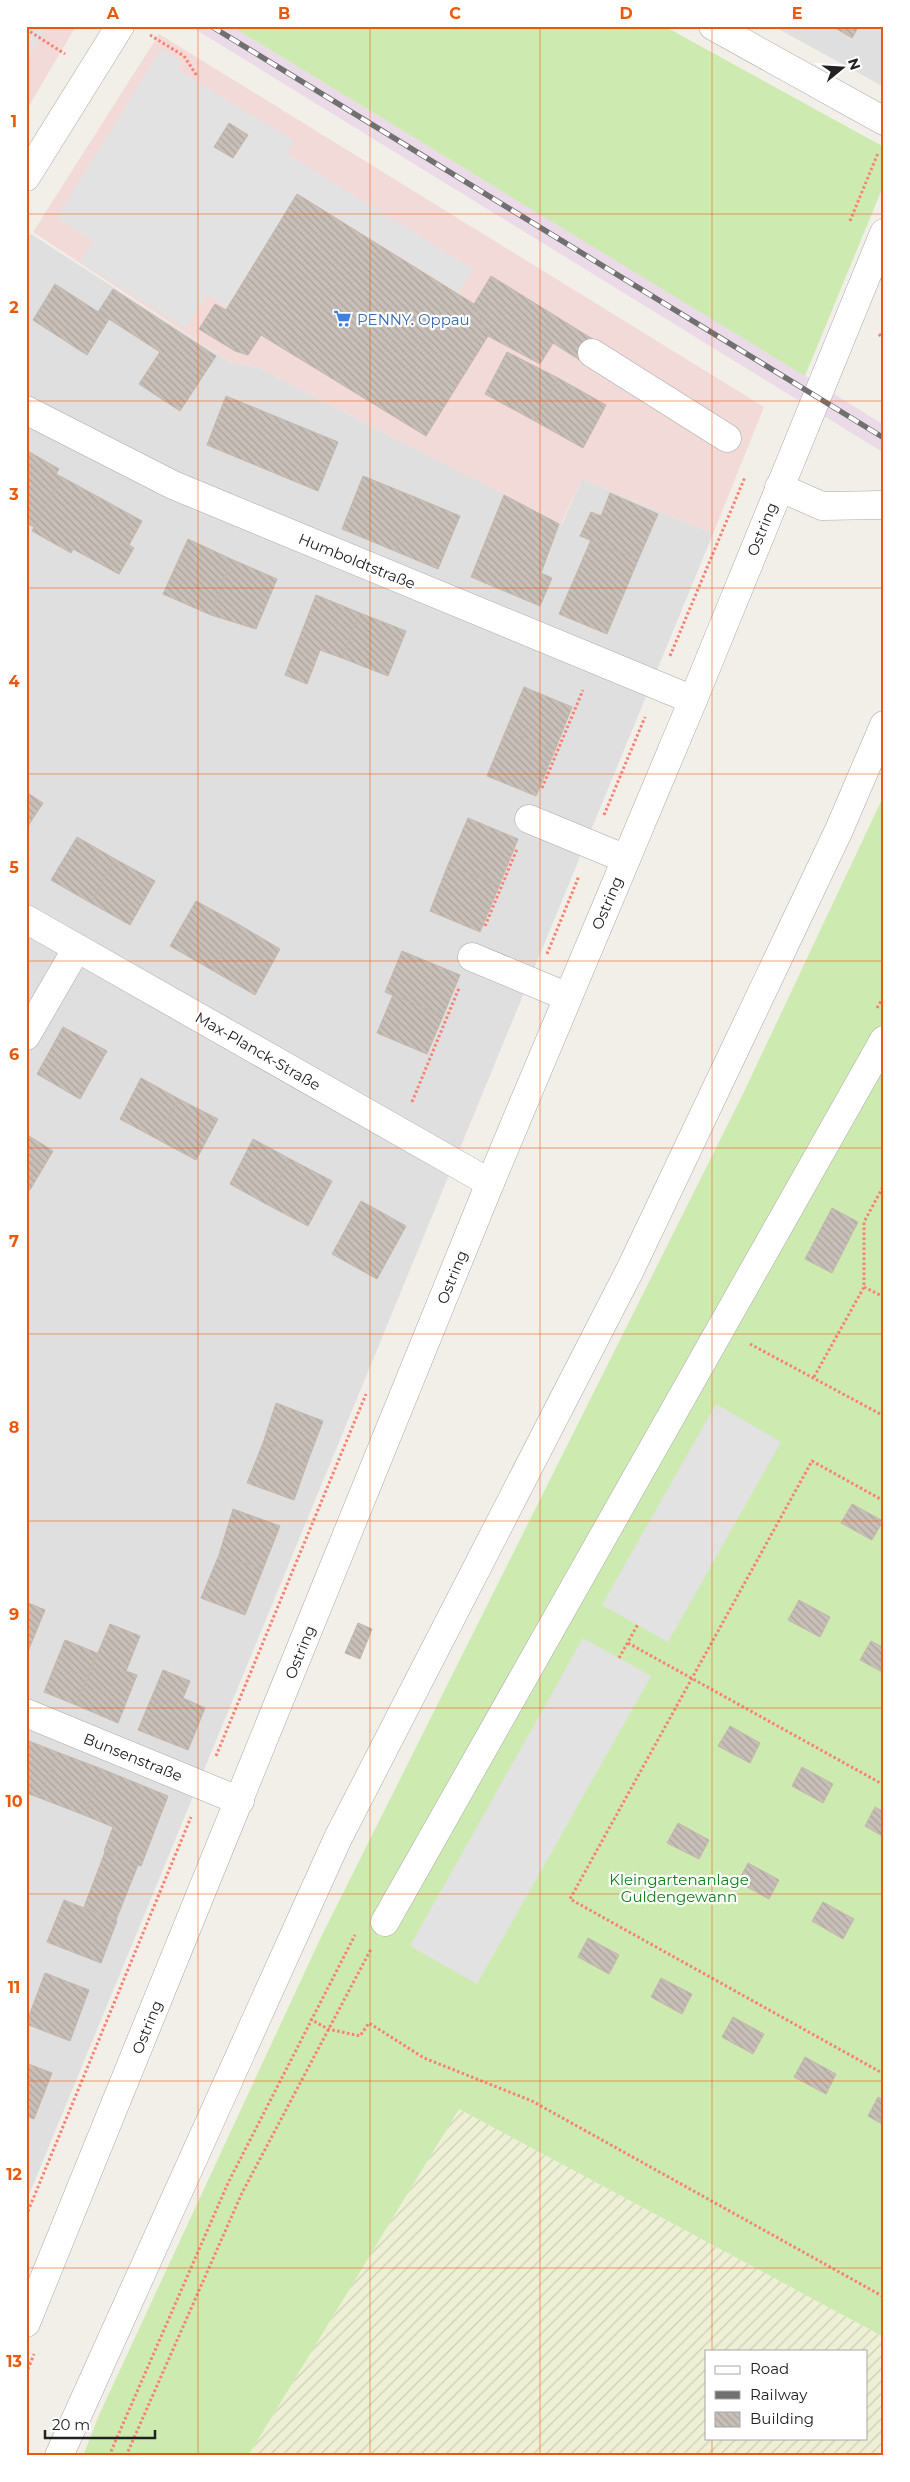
<svg xmlns="http://www.w3.org/2000/svg" width="910" height="2482" font-family="Montserrat,sans-serif">
<style>
.residential{fill:#e0dfdf}
.commercial{fill:#f2dad9}
.railway{fill:#ebdbe8}
.farmland{fill:url(#farmland-furrows);fill-rule:evenodd}
.grass{fill:#cdebb0}
.parking{fill:#e2e2e2}
.building{fill:url(#building-back-hatch);stroke:#c4b6ab}
.lines{fill:none;stroke-linecap:round;stroke-linejoin:round}
.minor-casing{stroke:#a9a9a9;stroke-width:29}
.path{stroke:#fa8072;stroke-width:3;stroke-dasharray:2.5 2.5;stroke-linecap:butt}
.minor{stroke:#fff;stroke-width:28}
.rail-casing{stroke:#707070;stroke-width:5.5}
.rail{stroke:#fff;stroke-width:4;stroke-dasharray:11;stroke-linecap:butt}
.grid{fill:none;stroke:#e8590c;stroke-width:1;stroke-opacity:0.55}
.labels{text-anchor:middle;dominant-baseline:central;stroke-width:4.5;stroke-linejoin:round;paint-order:stroke}
.shop-label{font-size:15px;fill:#366cbe;stroke:#fff;text-anchor:start}
.street-label{font-size:15px;fill:#222;stroke:#fff}
.park-label{font-size:15px;fill:#0c8416;stroke:#fff}
.neatline{fill:none;stroke:#e8590c;stroke-width:2}
.grid-label{font-size:16px;text-anchor:middle;font-weight:bold;fill:#e8590c}
</style>
<defs>
<pattern id="farmland-furrows" width="10" height="10" patternUnits="userSpaceOnUse" patternTransform="scale(1.25)"><rect width="10" height="10" fill="#eef0d5"/><path d="M-1 1l2-2M0 10L10 0M9 11l2-2" fill="none" stroke="#ccceb7"/></pattern>
<pattern id="building-back-hatch" width="6" height="6" patternUnits="userSpaceOnUse" patternTransform="scale(1.25)"><rect width="6" height="6" fill="#c7bfb8"/><path d="M-1 5l2 2M0 0l6 6M5-1l2 2" fill="none" stroke="#aba49e"/></pattern>
</defs>
<rect width="100%" height="100%" fill="#f2efe9"/>
<g class="residential">
<path d="M773,26H884V87Z"/>
<path d="M31,234L231,363L259,368L562,524L582,479L713,534L26,2202V238Z"/>
</g>
<g class="commercial">
<path d="M26,26H76L26,111Z"/>
<path d="M159,34L764,407L713,534L582,479L561,524L259,368L231,363L33,232Z"/>
</g>
<path class="railway" d="M190,26H231L785,363L884,425V453Z"/>
<path class="farmland" d="M459,2109L884,2337V2456H248ZM706,2351H866V2438H706Z"/>
<g class="grass">
<path d="M231,26H664L884,147V184L805,376Z"/>
<path d="M884,795V2337L459,2109L248,2456H83L99,2415L321,1937L742,1096Z"/>
</g>
<g class="parking">
<path d="M26,26H48L26,61Z"/>
<path d="M161,49L182,62L178,70L295,142L287,154L473,269L458,293L297,193L228,307L207,294L186,328L80,262L93,241L57,218Z"/>
<path d="M716,1404L781,1442L668,1642L602,1605Z"/>
<path d="M583,1638L651,1676L477,1984L410,1946Z"/>
</g>
<g class="building">
<path d="M832,26H859L852,38Z"/>
<path d="M229,123L248,135L233,158L214,147Z"/>
<path d="M297,194L474,304L488,336L426,436L261,335L248,355L235,351L199,329L215,304L226,310Z"/>
<path d="M491,276L599,343L586,364L553,343L540,364L488,336L474,304Z"/>
<path d="M55,284L109,319L87,355L33,320Z"/>
<path d="M113,289L216,356L180,411L139,384L160,352L98,312Z"/>
<path d="M507,352L558,378L535,421L485,394Z"/>
<path d="M558,378L606,405L583,448L535,421Z"/>
<path d="M226,396L338,442L318,491L207,445Z"/>
<path d="M26,450L59,469L56,474L62,477L34,527L26,523Z"/>
<path d="M363,476L417,498L395,551L342,529Z"/>
<path d="M62,477L142,521L129,545L134,548L119,574L73,549L71,553L32,531Z"/>
<path d="M610,493L658,514L638,560L580,536L591,512L601,516Z"/>
<path d="M504,495L559,524L541,573L552,578L540,606L471,577Z"/>
<path d="M417,498L460,516L438,569L395,551Z"/>
<path d="M188,539L231,559L211,615L163,594Z"/>
<path d="M591,540L638,560L607,634L559,614Z"/>
<path d="M231,559L277,579L256,629L211,615Z"/>
<path d="M316,595L360,613L342,658L320,650L307,684L285,675Z"/>
<path d="M360,613L406,631L388,676L342,658Z"/>
<path d="M524,687L572,707L555,750L506,730Z"/>
<path d="M506,730L555,750L536,796L487,776Z"/>
<path d="M26,792L43,803L26,829Z"/>
<path d="M468,818L518,839L499,886L448,865Z"/>
<path d="M77,837L115,859L91,903L51,880Z"/>
<path d="M115,859L155,881L130,925L91,903Z"/>
<path d="M448,865L499,886L480,932L430,911Z"/>
<path d="M196,901L238,924L212,970L170,946Z"/>
<path d="M238,924L280,949L255,995L212,970Z"/>
<path d="M402,951L460,975L443,1016L385,992Z"/>
<path d="M393,995L443,1016L427,1054L377,1033Z"/>
<path d="M63,1027L107,1051L80,1099L37,1074Z"/>
<path d="M141,1078L179,1099L157,1139L120,1119Z"/>
<path d="M179,1099L218,1119L196,1160L157,1139Z"/>
<path d="M26,1134L53,1151L30,1190L26,1188Z"/>
<path d="M253,1139L290,1159L266,1204L230,1184Z"/>
<path d="M290,1159L332,1181L308,1226L266,1204Z"/>
<path d="M361,1201L406,1226L377,1279L332,1254Z"/>
<path d="M832,1208L858,1222L832,1273L805,1259Z"/>
<path d="M276,1403L323,1421L309,1458L263,1443Z"/>
<path d="M263,1443L309,1458L294,1500L247,1483Z"/>
<path d="M852,1504L883,1521L872,1540L841,1523Z"/>
<path d="M233,1509L280,1526L263,1569L219,1555Z"/>
<path d="M219,1555L263,1569L245,1615L201,1598Z"/>
<path d="M799,1600L830,1617L820,1637L788,1620Z"/>
<path d="M26,1602L45,1610L26,1656Z"/>
<path d="M358,1623L372,1629L360,1659L345,1653Z"/>
<path d="M110,1624L140,1636L126,1671L137,1675L118,1723L76,1705Z"/>
<path d="M65,1640L97,1653L76,1705L44,1692Z"/>
<path d="M871,1641L884,1648V1673L860,1660Z"/>
<path d="M163,1670L190,1681L183,1698L205,1708L188,1750L138,1730Z"/>
<path d="M730,1726L760,1743L750,1763L718,1746Z"/>
<path d="M26,1740L57,1752L40,1798L26,1793Z"/>
<path d="M57,1752L102,1769L84,1815L40,1798Z"/>
<path d="M802,1767L833,1784L823,1803L792,1786Z"/>
<path d="M102,1769L168,1796L141,1866L104,1851L113,1827L84,1815Z"/>
<path d="M875,1807L884,1812V1837L865,1826Z"/>
<path d="M678,1823L709,1840L699,1859L667,1843Z"/>
<path d="M105,1852L138,1865L116,1920L84,1907Z"/>
<path d="M748,1863L779,1880L769,1899L738,1882Z"/>
<path d="M64,1900L117,1921L101,1963L47,1942Z"/>
<path d="M823,1902L854,1919L843,1939L812,1921Z"/>
<path d="M588,1938L619,1955L609,1974L578,1957Z"/>
<path d="M45,1973L89,1990L70,2041L26,2024Z"/>
<path d="M661,1978L692,1994L682,2014L651,1997Z"/>
<path d="M733,2017L764,2034L753,2054L722,2037Z"/>
<path d="M805,2057L836,2074L826,2094L794,2077Z"/>
<path d="M26,2063L52,2073L34,2119L26,2116Z"/>
<path d="M878,2097L884,2100V2125L868,2116Z"/>
</g>
<g class="lines">
<defs>
<g id="minor">
<path d="M713,26L884,121"/>
<path d="M26,177L120,26"/>
<path d="M592,353L727,438"/>
<path d="M26,410L173,485L693,700"/>
<path d="M779,487L822,506L884,505"/>
<path d="M529,819L626,859"/>
<path d="M26,919L490,1183"/>
<path d="M472,957L568,997"/>
<path d="M26,1036L77,948"/>
<path d="M26,1713L240,1801"/>
<path d="M385,1922L884,1040"/>
<path d="M26,2323L490,1183L693,700L884,233"/>
<path d="M59,2456L338,1838L631,1268L839,830L884,725"/>
</g>
</defs>
<use href="#minor" class="minor-casing"/>
<g class="path">
<path d="M26,29L65,54"/>
<path d="M150,35L184,56L197,76"/>
<path d="M850,221L878,153"/>
<path d="M879,334L884,340"/>
<path d="M670,656L745,477"/>
<path d="M542,788L583,690"/>
<path d="M604,815L645,717"/>
<path d="M485,926L517,849"/>
<path d="M547,954L579,876"/>
<path d="M877,1008L884,996"/>
<path d="M412,1102L459,988"/>
<path d="M864,1287L884,1297"/>
<path d="M750,1344L884,1416"/>
<path d="M814,1377L864,1287V1222L884,1185"/>
<path d="M884,1501L812,1461L570,1899L884,2074"/>
<path d="M628,1643L884,1785"/>
<path d="M619,1658L638,1624"/>
<path d="M216,1756L366,1394"/>
<path d="M310,2019L328,2029L360,2036L369,2023L424,2058L532,2101L884,2297"/>
<path d="M26,2216L191,1817"/>
<path d="M26,2374L34,2354"/>
<path d="M109,2456L228,2183L355,1935"/>
<path d="M126,2456L242,2193L371,1949"/>
</g>
<use href="#minor" class="minor"/>
<defs>
<path id="rail" d="M211,26L884,438"/>
</defs>
<use href="#rail" class="rail-casing"/>
<use href="#rail" class="rail"/>
</g>
<path class="grid" d="M198,26V2456M370,26V2456M540,26V2456M712,26V2351M26,214H884M26,401H884M26,588H884M26,774H884M26,961H884M26,1148H884M26,1334H884M26,1521H884M26,1708H884M26,1894H884M26,2081H884M26,2268H884M712,2438V2456"/>
<defs>
<symbol id="supermarket-bare" viewBox="-9 -9 18 18"><path d="M-6-5.5h2.5l.6 2H6L4.5 2H-2.5L-4.4-4H-6ZM-1.5 3.2a1.3 1.3 0 1 0 .1 0ZM3 3.2a1.3 1.3 0 1 0 .1 0Z" fill="#3f7fe0" stroke="#fff" stroke-width="2.5" paint-order="stroke"/></symbol>
</defs>
<g fill-rule="evenodd">
<use href="#supermarket-bare" x="330" y="306" width="25" height="25"/>
</g>
<g class="labels">
<g class="shop-label">
<text x="357" y="319">PENNY. Oppau</text>
</g>
<g class="street-label">
<text transform="translate(762 529) rotate(-68)">Ostring</text>
<text transform="translate(357 561) rotate(22)">Humboldtstraße</text>
<text transform="translate(607 903) rotate(-67)">Ostring</text>
<text transform="translate(258 1051) rotate(30)">Max-Planck-Straße</text>
<text transform="translate(452 1277) rotate(-68)">Ostring</text>
<text transform="translate(300 1652) rotate(-68)">Ostring</text>
<text transform="translate(133 1757) rotate(22)">Bunsenstraße</text>
<text transform="translate(147 2027) rotate(-68)">Ostring</text>
</g>
<g class="park-label">
<text x="679" y="1879">Kleingartenanlage<tspan x="679" dy="17">Guldengewann</tspan></text>
</g>
</g>
<rect width="910" height="2482" fill="none" stroke="#ffffff" stroke-width="55"/>
<rect x="705" y="2350" width="162" height="90" fill="#ffffff" stroke="#a7a7a7"/>
<rect x="715" y="2366" width="25" height="8" fill="#ffffff" stroke="#a7a7a7"/>
<text x="750" y="2374" font-size="15" fill="#222222">Road</text>
<rect x="715" y="2391" width="25" height="8" fill="#707070" stroke="#a7a7a7"/>
<text x="750" y="2400" font-size="15" fill="#222222">Railway</text>
<rect x="715" y="2412" width="25" height="15" fill="url(#building-back-hatch)" stroke="#a7a7a7"/>
<text x="750" y="2424" font-size="15" fill="#222222">Building</text>
<g transform="translate(842 68) rotate(72)" stroke="#ffffff" stroke-width="4" paint-order="stroke">
<path d="M0-4L9 19L0 12L-9 19Z" fill="#222222"/>
<text y="-8" font-size="14" font-weight="bold" text-anchor="middle" fill="#222222">N</text>
</g>
<path d="M45 2430v8h110v-8" fill="none" stroke="#222222" stroke-width="2.5"/>
<text x="52" y="2430" font-size="15" fill="#222222" stroke="#ffffff" stroke-width="4" paint-order="stroke">20 m</text>
<rect x="28" y="28" width="854" height="2426" class="neatline"/>
<g class="grid-label">
<text x="113" y="19">A</text>
<text x="284" y="19">B</text>
<text x="455" y="19">C</text>
<text x="626" y="19">D</text>
<text x="797" y="19">E</text>
<text x="14" y="127">1</text>
<text x="14" y="313">2</text>
<text x="14" y="500">3</text>
<text x="14" y="687">4</text>
<text x="14" y="873">5</text>
<text x="14" y="1060">6</text>
<text x="14" y="1247">7</text>
<text x="14" y="1433">8</text>
<text x="14" y="1620">9</text>
<text x="14" y="1807">10</text>
<text x="14" y="1993">11</text>
<text x="14" y="2180">12</text>
<text x="14" y="2367">13</text>
</g>
</svg>
